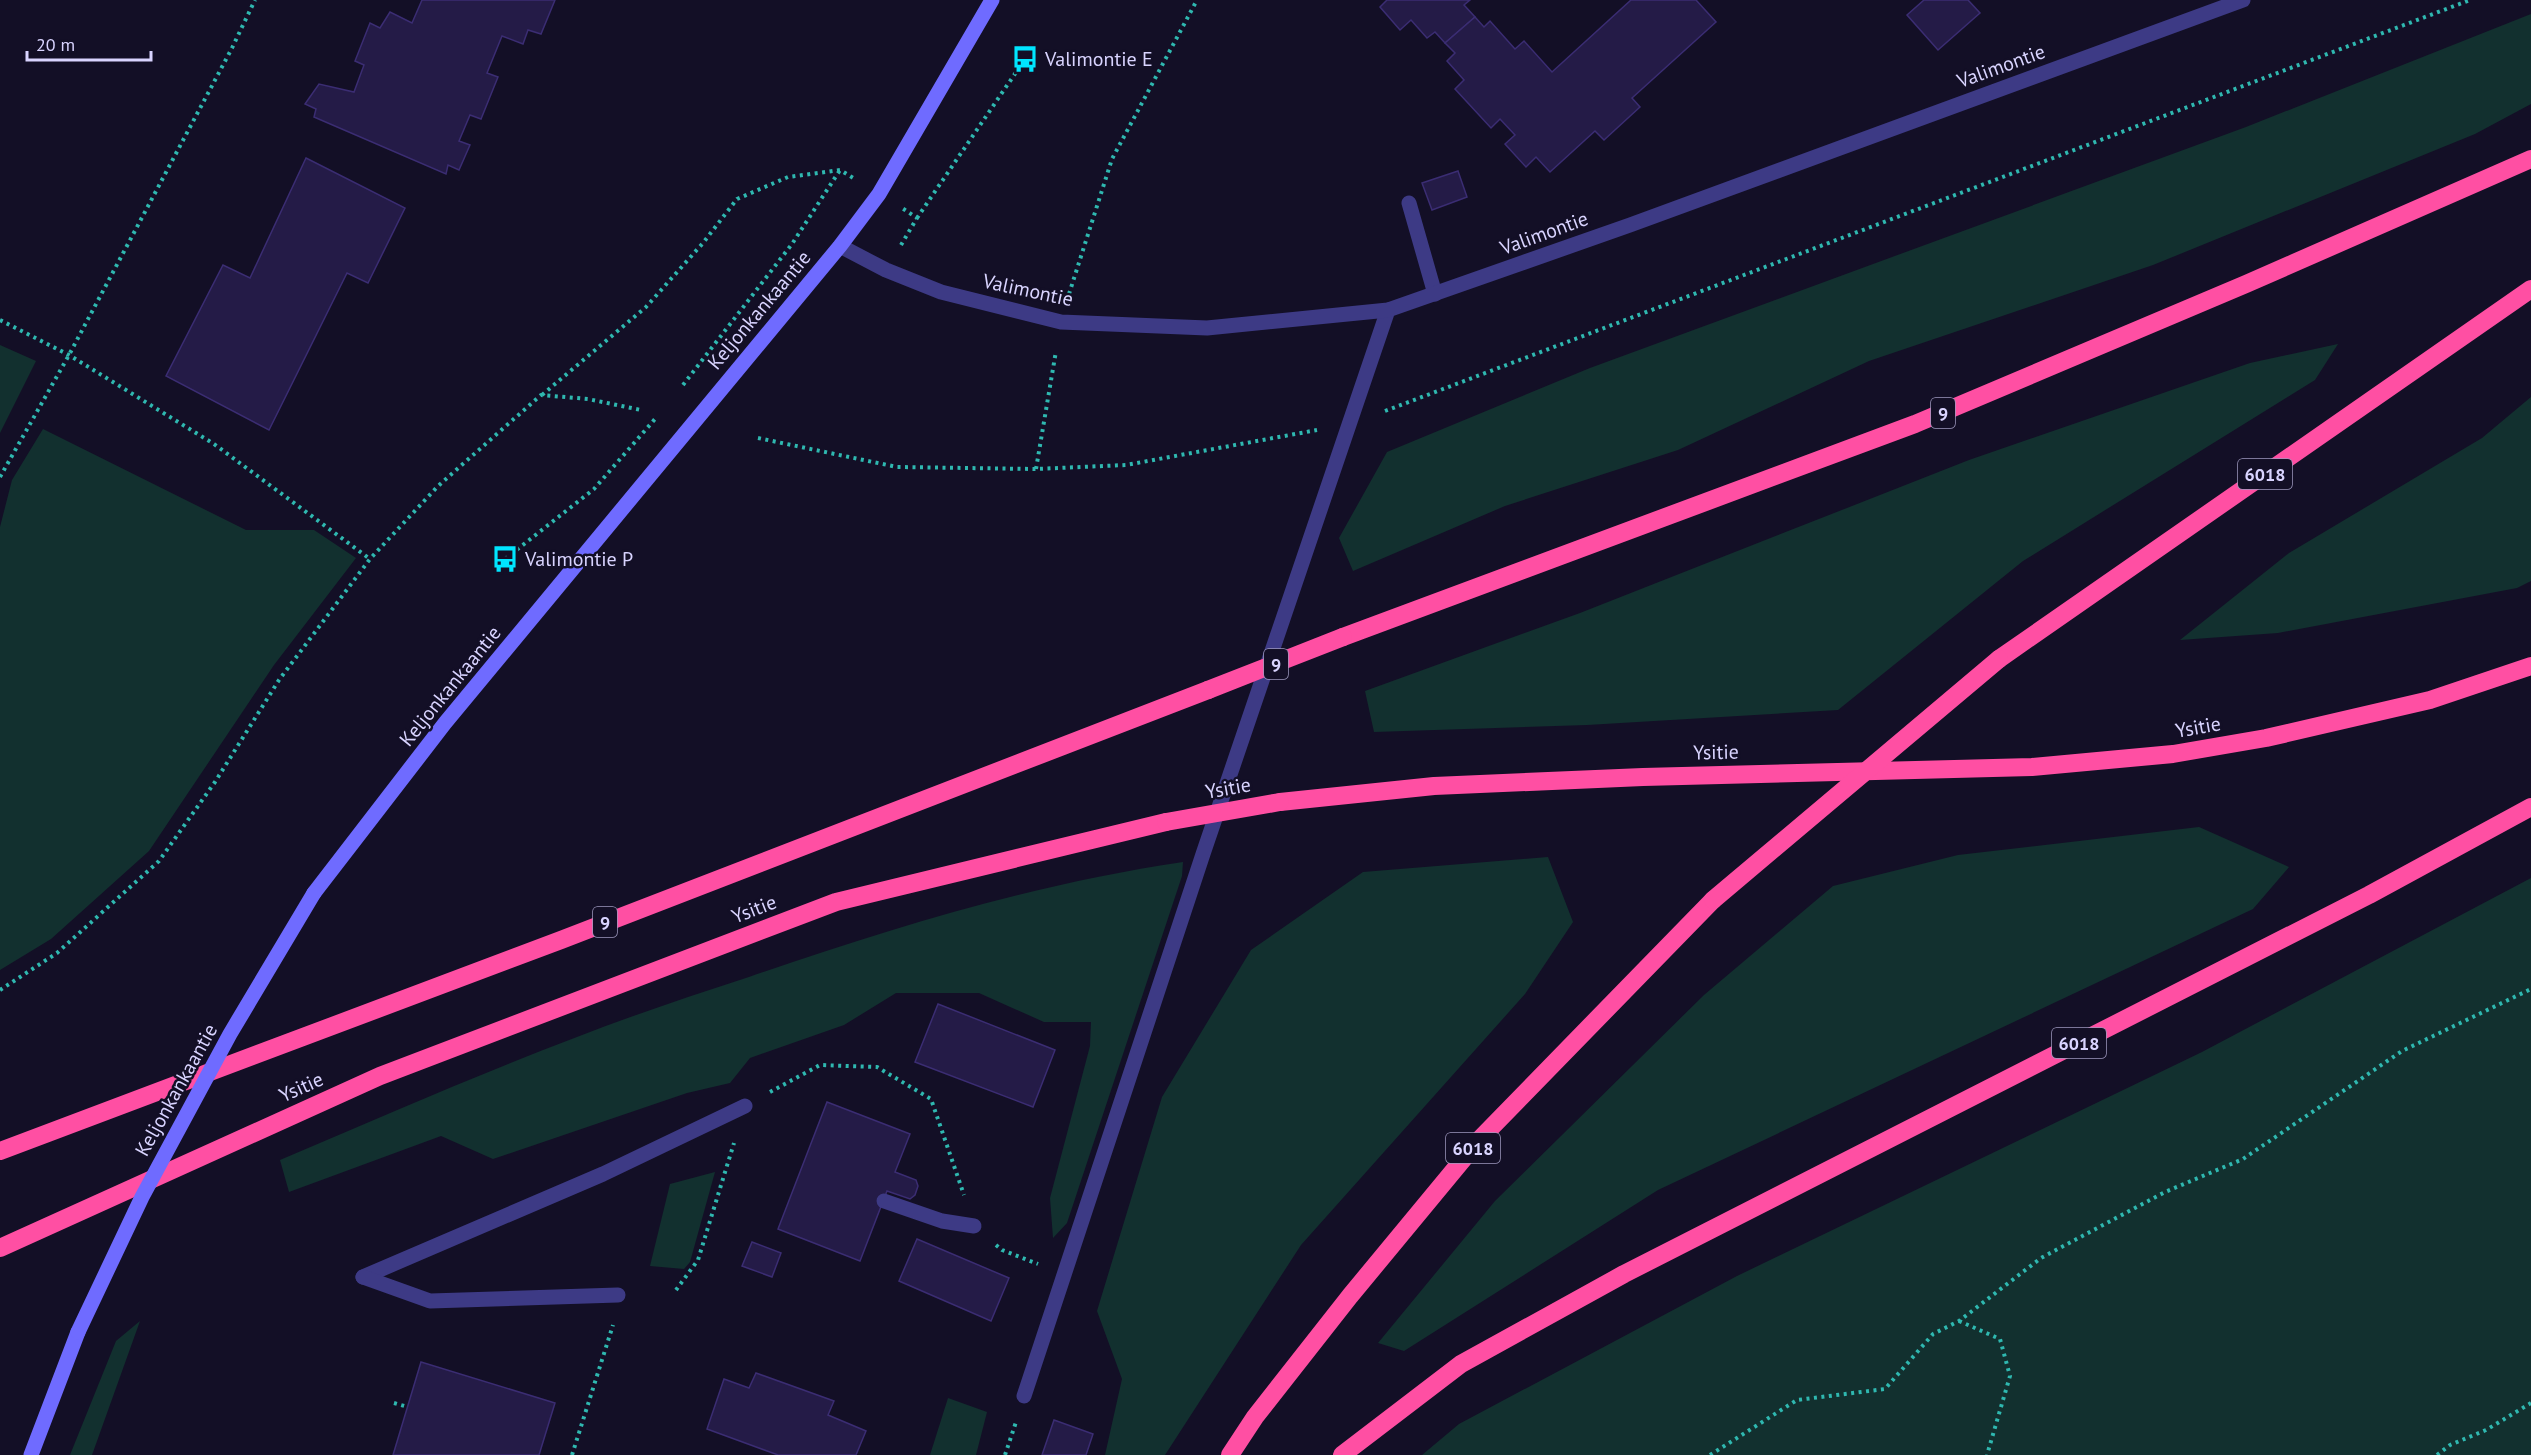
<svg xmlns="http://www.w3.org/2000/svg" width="2531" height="1455" font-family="'PT Sans',sans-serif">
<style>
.green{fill:#12302f}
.building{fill:#241b47;stroke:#3b2d73;stroke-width:1.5}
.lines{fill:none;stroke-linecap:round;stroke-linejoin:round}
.path{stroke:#2fb8b0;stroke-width:4;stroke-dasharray:3 4.5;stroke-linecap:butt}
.service{stroke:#3d3a85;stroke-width:15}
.minor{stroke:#3d3a85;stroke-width:15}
.secondary{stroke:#6f6bff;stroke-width:15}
.motorway{stroke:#ff4fa3;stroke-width:18}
.secondary-bridge{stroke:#6f6bff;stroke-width:15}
.motorway-bridge{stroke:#ff4fa3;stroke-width:18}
.labels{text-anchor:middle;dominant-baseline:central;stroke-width:5;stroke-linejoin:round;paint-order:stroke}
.shield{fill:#130f26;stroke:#9e99be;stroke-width:1.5}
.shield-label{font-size:18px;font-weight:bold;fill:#d9d4ff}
.poi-label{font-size:20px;fill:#d9d4ff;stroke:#130f26;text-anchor:start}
.street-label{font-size:20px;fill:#d9d4ff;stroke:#130f26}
</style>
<rect width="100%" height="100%" fill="#130f26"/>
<g class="green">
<path d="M2531,14V104L2475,134L2153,265L1869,361L1678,450L1505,506L1353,571L1339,538L1387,452L1590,368L2246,127Z"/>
<path d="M2338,344L2315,380L2023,561L1838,710L1587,725L1374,732L1365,691L1580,613L1969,460L2250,363Z"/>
<path d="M0,345L36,361L0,433Z"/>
<path d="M2531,397V581L2517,588L2278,633L2180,640L2289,553L2482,438Z"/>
<path d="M43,429L246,530H314L356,558L274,665L149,851L51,939L0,970V527L12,480Z"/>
<path d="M2199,827L2289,867L2253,909L1658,1190L1404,1351L1378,1343L1495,1201L1704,995L1833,886L1958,855Z"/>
<path d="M1548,857L1573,922L1525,994L1301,1245L1165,1455H1105L1122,1379L1097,1311L1162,1097L1251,950L1363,872Z"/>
<path d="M1183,862L1182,876L1067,1223L1053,1238L1050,1198L1090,1046L1091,1022H1044L979,993H896L844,1025L750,1058L730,1083L687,1093L493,1159L441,1136L289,1192L280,1160C379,1118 477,1075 577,1037C633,1015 691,996 749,977C891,928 1034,884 1183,862Z"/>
<path d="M2531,878V1455H1422L1459,1424L1737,1276L2202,1052Z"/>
<path d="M715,1172L690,1262L684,1269L650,1266L670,1184Z"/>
<path d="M140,1321L92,1455H70L116,1341Z"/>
<path d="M948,1398L987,1412L976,1455H930Z"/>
</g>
<g class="building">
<path d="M422,0H555L541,34L528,30L523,44L502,36L487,73L498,77L481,119L470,115L459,141L470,145L459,170L448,165L446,174L314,117L316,109L305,104L319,84L354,92L364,65L355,61L370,23L380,28L390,12L412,23Z"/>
<path d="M1387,0H1470L1464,5L1475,17L1445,43L1435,32L1427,38L1411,20L1400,30L1380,7Z"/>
<path d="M1631,0H1696L1716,22L1632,98L1640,107L1604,140L1595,131L1550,172L1536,157L1526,167L1505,144L1515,135L1500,119L1491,128L1455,89L1464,80L1447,61L1455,53L1445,43L1475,17L1484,27L1490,21L1515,49L1524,41L1552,72Z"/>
<path d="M1924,0H1968L1980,13L1938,50L1907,15Z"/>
<path d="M306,158L405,208L368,283L347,273L269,430L166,376L223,265L250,278Z"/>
<path d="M1458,171L1467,197L1432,210L1422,183Z"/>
<path d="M938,1004L1055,1050L1033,1107L915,1062Z"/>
<path d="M827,1102L910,1134L895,1172L916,1180L918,1186L915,1195L910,1199L887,1191L860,1261L778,1229Z"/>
<path d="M917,1239L1009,1278L991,1321L899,1281Z"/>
<path d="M752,1242L781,1253L772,1277L742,1266Z"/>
<path d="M421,1362L555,1403L539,1455H393Z"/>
<path d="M756,1373L834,1401L828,1415L866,1431L856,1455H778L707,1429L724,1379L749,1388Z"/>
<path d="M1054,1420L1093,1434L1086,1455H1042Z"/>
</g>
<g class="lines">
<g class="path">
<path d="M917,218L1025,59"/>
<path d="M901,245L917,218L902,208"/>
<path d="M1069,294L1112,159L1197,0"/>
<path d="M0,320L69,355L214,444L370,559"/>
<path d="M683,385L792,244L840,170"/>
<path d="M542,395L646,307L703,243L737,199L788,177L840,170L855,179"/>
<path d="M1385,411L2470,0"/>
<path d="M758,438L897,467L1036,469L1126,465L1317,430"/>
<path d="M1036,469L1056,351"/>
<path d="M0,477L69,355L232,48L255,0"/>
<path d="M505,559L594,489L655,419"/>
<path d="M0,990L57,953L159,861L215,782L279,680L370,559L438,486L541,395L588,399L641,410"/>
<path d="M770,1092L820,1065L877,1067L931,1099L964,1195"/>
<path d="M996,1245L1002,1250L1038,1264"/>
<path d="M676,1290L698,1260L734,1143"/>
<path d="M1959,1321L2000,1339L2010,1376L1987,1455"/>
<path d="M394,1403L408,1407"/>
<path d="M572,1455L613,1325"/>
<path d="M1005,1455L1016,1422"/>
<path d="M1710,1455L1797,1400L1885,1389L1933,1334L1959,1321L2041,1258L2165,1192L2243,1159L2402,1051L2531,989"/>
<path d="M2437,1455L2450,1445L2486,1430L2531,1403"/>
</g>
<g class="service">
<path d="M1409,203L1435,294"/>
<path d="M884,1201L942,1221L974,1226"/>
<path d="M363,1277L603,1174L745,1106"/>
<path d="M363,1277L430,1301L618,1295"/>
<path d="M1024,1396L1203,854L1388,310"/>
</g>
<path class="minor" d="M840,246L886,270L941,292L1061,322L1207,328L1388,310L1630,225L2243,0"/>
<g class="secondary">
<path d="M314,893L445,723L840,246L879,194L992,0"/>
<path d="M31,1455L78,1332"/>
</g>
<g class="motorway">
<path d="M1343,637L1915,424L2246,284L2531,159"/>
<path d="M1999,659L2531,289"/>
<path d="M1280,802L1434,786L1643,777L2032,767L2173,754L2266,738L2430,700L2531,666"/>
<path d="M0,1151L561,940L1208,690"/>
<path d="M0,1248L380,1076L836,902L1166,822"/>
<path d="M1230,1455L1255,1417L1350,1296L1479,1140L1713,900"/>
<path d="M1342,1455L1461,1364L1624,1274L2369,895L2531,807"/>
</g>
<path class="secondary-bridge" d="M78,1332L142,1197L230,1034L314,893"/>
<g class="motorway-bridge">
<path d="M1208,690L1343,637"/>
<path d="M1166,822L1280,802"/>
<path d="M1713,900L1999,659"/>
</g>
</g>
<defs>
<symbol id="bus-bare" viewBox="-9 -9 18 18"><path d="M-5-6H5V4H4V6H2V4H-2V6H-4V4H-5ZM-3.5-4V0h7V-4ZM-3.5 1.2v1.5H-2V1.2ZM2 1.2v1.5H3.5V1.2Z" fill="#00e5ff" stroke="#130f26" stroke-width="2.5" paint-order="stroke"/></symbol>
</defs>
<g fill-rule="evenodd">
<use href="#bus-bare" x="1006" y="40" width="38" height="38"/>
<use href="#bus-bare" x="486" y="540" width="38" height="38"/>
</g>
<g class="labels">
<g class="shield">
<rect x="1931" y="398" width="24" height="30" rx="4.5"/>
<rect x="2238" y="459" width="54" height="30" rx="4.5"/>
<rect x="1264" y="649" width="24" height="30" rx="4.5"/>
<rect x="593" y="907" width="24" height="30" rx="4.5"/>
<rect x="2052" y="1028" width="54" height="30" rx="4.5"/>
<rect x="1446" y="1133" width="54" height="30" rx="4.5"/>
</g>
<g class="shield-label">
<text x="1943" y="413">9</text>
<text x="2265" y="474">6018</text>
<text x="1276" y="664">9</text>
<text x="605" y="922">9</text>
<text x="2079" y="1043">6018</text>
<text x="1473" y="1148">6018</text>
</g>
<g class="poi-label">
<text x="1045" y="59">Valimontie E</text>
<text x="525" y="559">Valimontie P</text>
</g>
<g class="street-label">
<text transform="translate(2001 66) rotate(-20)">Valimontie</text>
<text transform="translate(1544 233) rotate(-20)">Valimontie</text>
<text transform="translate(1028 290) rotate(12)">Valimontie</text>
<text transform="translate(759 310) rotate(-50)">Keljonkankaantie</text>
<text transform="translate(450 686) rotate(-51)">Keljonkankaantie</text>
<text transform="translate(2198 727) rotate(-10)">Ysitie</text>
<text transform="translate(1716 752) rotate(-1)">Ysitie</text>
<text transform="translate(1228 788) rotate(-10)">Ysitie</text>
<text transform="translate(754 909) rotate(-21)">Ysitie</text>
<text transform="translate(301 1087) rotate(-24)">Ysitie</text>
<text transform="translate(176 1090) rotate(-61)">Keljonkankaantie</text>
</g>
</g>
<path d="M27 51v9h124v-9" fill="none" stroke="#d9d4ff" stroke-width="3"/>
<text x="36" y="51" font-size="18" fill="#d9d4ff" stroke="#130f26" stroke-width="4.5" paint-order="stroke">20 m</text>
</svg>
